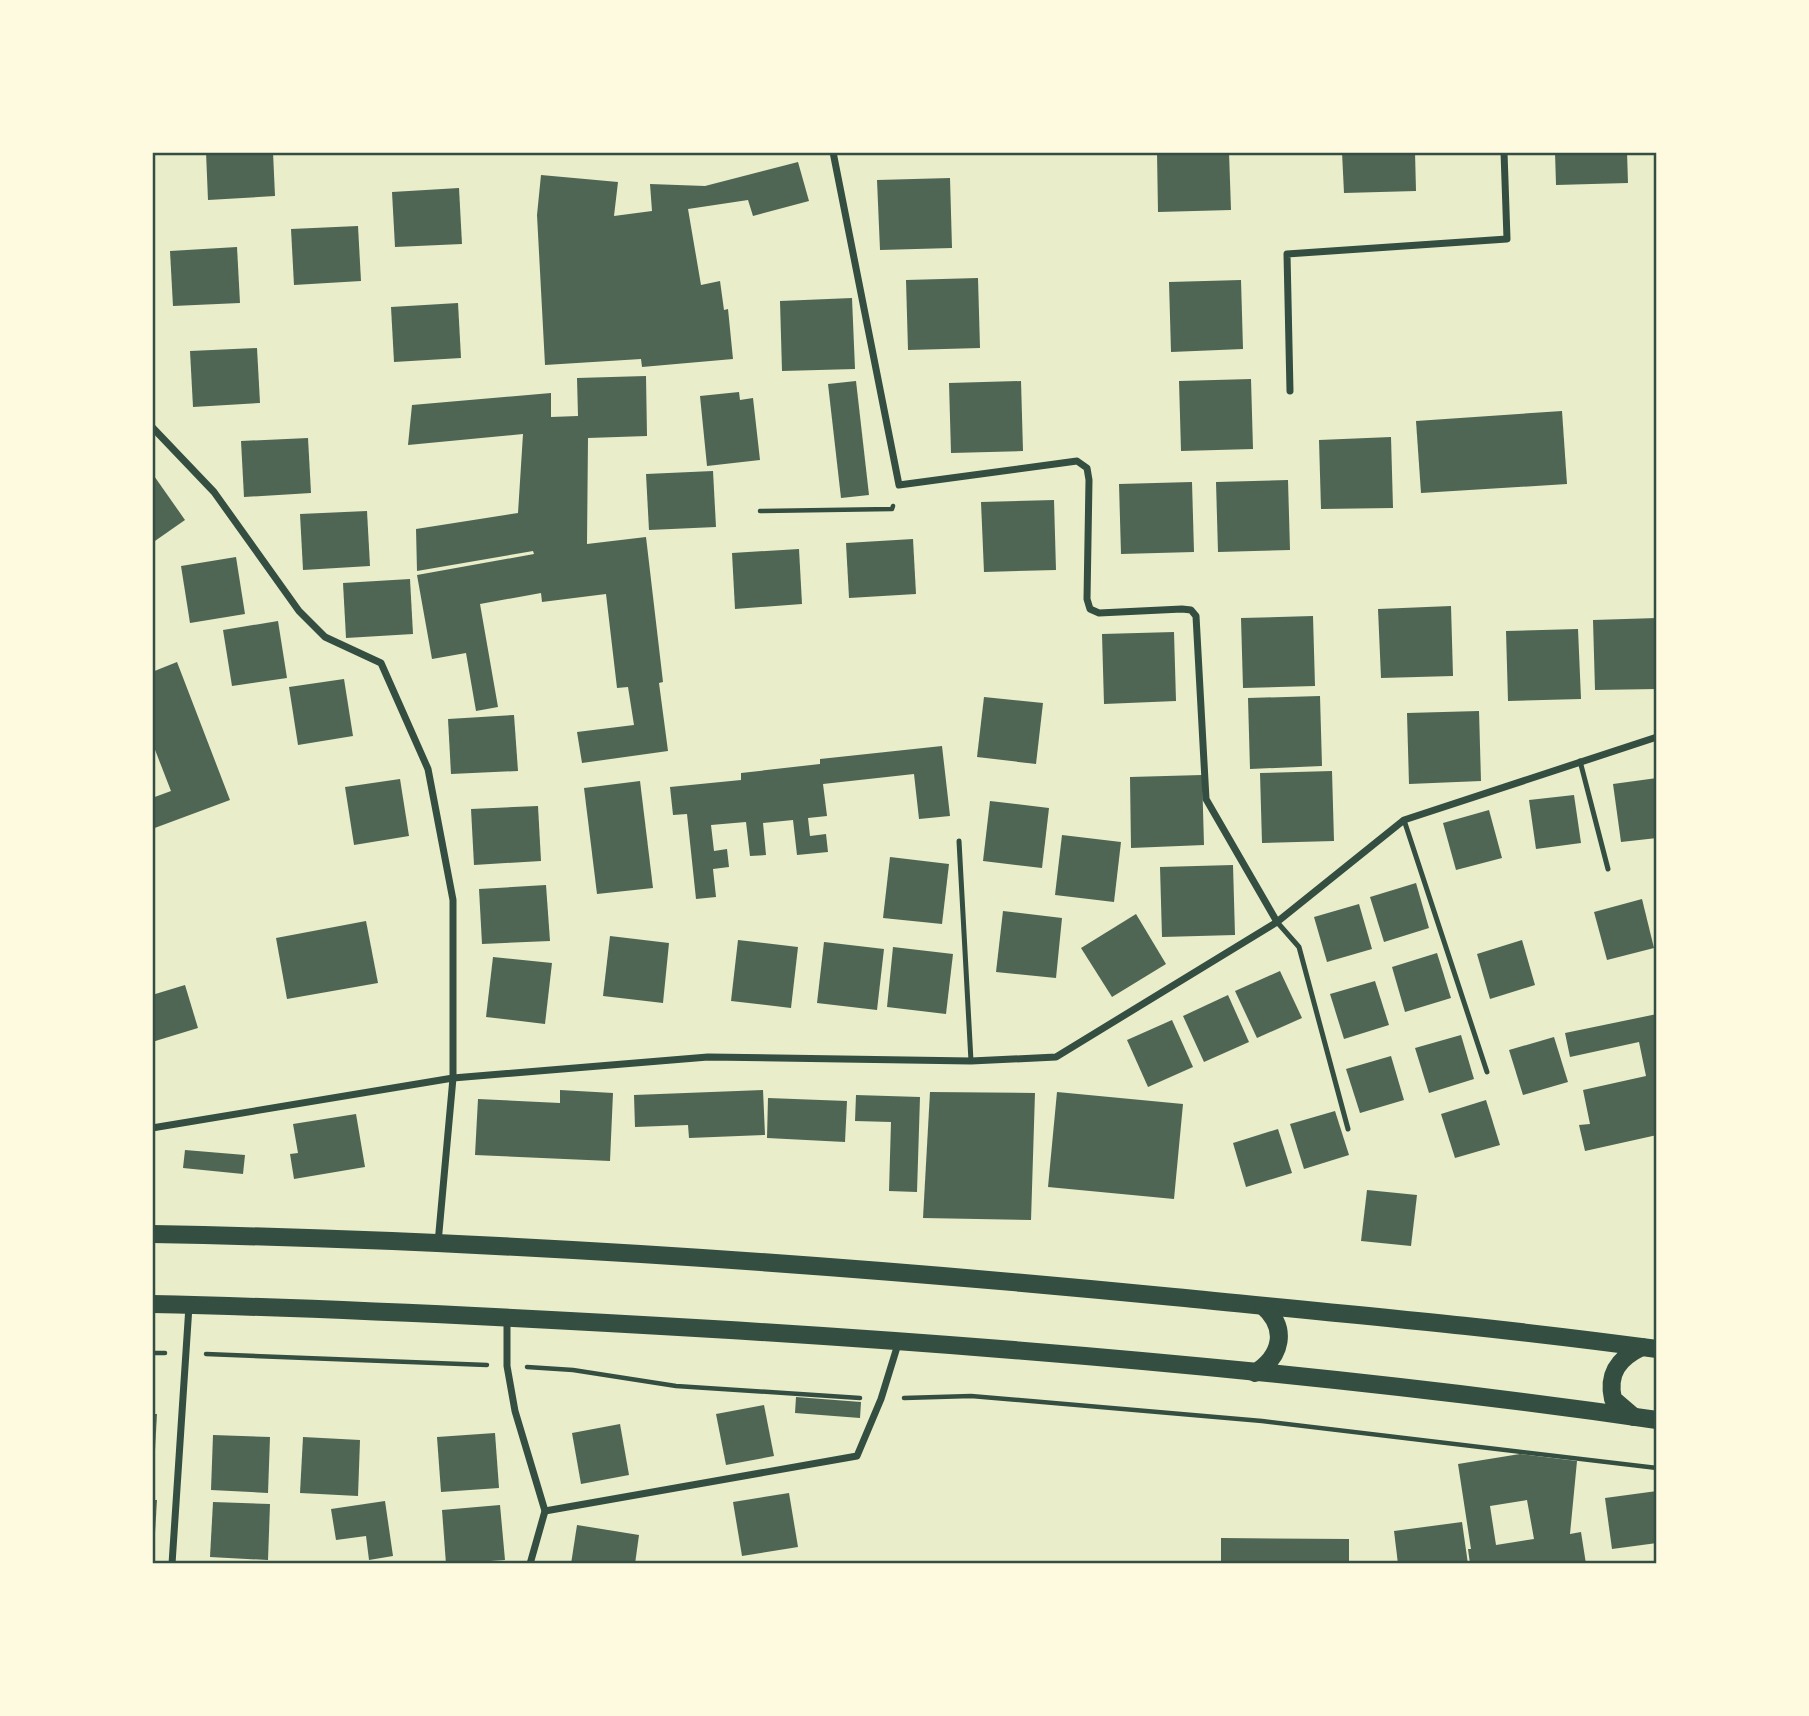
<svg xmlns="http://www.w3.org/2000/svg" width="1809" height="1716" font-family="Lato,sans-serif">
<style>
.building{fill:#4f6655;fill-rule:evenodd}
.lines{fill:none;stroke-linecap:round;stroke-linejoin:round}
.path{stroke:#344e41;stroke-width:4.5}
.service{stroke:#344e41;stroke-width:5}
.minor{stroke:#344e41;stroke-width:7}
.primary{stroke:#344e41;stroke-width:18}
.neatline{fill:none;stroke:#344e41;stroke-width:2.5}
</style>
<rect width="100%" height="100%" fill="#e9edc9"/>
<g class="building">
<path d="M206,152H273L275,196L208,200Z"/>
<path d="M1157,152H1229L1231,210L1158,212Z"/>
<path d="M1342,152H1415L1416,191L1344,193Z"/>
<path d="M1555,152H1627L1628,183L1556,185Z"/>
<path d="M798,162L809,201L753,216L748,200L688,209L701,285L720,281L724,310L728,309L733,359L642,367L641,359L545,365L537,215L541,175L618,182L614,216L652,211L650,184L705,186Z"/>
<path d="M950,178L952,248L880,250L877,180Z"/>
<path d="M459,188L462,244L395,247L392,192Z"/>
<path d="M358,226L361,281L294,285L291,229Z"/>
<path d="M237,247L240,303L173,306L170,251Z"/>
<path d="M978,278L980,348L908,350L906,280Z"/>
<path d="M1241,280L1243,349L1171,352L1169,282Z"/>
<path d="M852,298L855,369L782,371L780,301Z"/>
<path d="M458,303L461,358L394,362L391,307Z"/>
<path d="M257,348L260,403L193,407L190,351Z"/>
<path d="M646,376L647,436L588,438L587,544L646,537L663,682L659,683L668,751L582,763L577,732L634,725L628,687L617,688L606,594L542,602L541,593L480,604L498,707L476,711L466,653L432,659L417,575L534,554L533,551L417,571L416,529L518,513L523,434L408,445L412,405L551,393V417L578,416L577,378Z"/>
<path d="M1251,379L1253,449L1181,451L1179,381Z"/>
<path d="M856,381L869,495L841,498L828,384Z"/>
<path d="M1021,381L1023,451L951,453L949,383Z"/>
<path d="M739,392L740,400L753,398L760,460L707,466L700,396Z"/>
<path d="M1562,411L1567,484L1421,493L1416,421Z"/>
<path d="M1391,437L1393,508L1321,509L1319,440Z"/>
<path d="M308,438L311,493L244,497L241,441Z"/>
<path d="M713,471L716,527L649,530L646,474Z"/>
<path d="M152,473L185,520L152,543Z"/>
<path d="M1288,480L1290,550L1218,552L1216,482Z"/>
<path d="M1192,482L1194,552L1121,554L1119,484Z"/>
<path d="M1054,500L1056,570L984,572L981,502Z"/>
<path d="M367,511L370,566L303,570L300,514Z"/>
<path d="M913,539L916,594L849,598L846,543Z"/>
<path d="M799,549L802,604L735,609L732,553Z"/>
<path d="M236,557L245,614L190,623L181,566Z"/>
<path d="M410,579L413,634L346,638L343,583Z"/>
<path d="M1451,606L1453,676L1381,678L1378,609Z"/>
<path d="M1313,616L1315,686L1243,688L1241,618Z"/>
<path d="M1657,618V689L1595,690L1593,620Z"/>
<path d="M278,621L287,678L232,686L223,630Z"/>
<path d="M1578,629L1581,699L1508,701L1506,631Z"/>
<path d="M1174,632L1176,701L1104,704L1102,634Z"/>
<path d="M177,662L230,800L152,829V798L171,791L152,742V672Z"/>
<path d="M344,679L353,736L298,745L289,687Z"/>
<path d="M1320,696L1322,766L1250,769L1248,698Z"/>
<path d="M984,697L1043,703L1036,764L977,757Z"/>
<path d="M1479,711L1481,781L1409,784L1407,713Z"/>
<path d="M514,715L518,771L451,774L448,719Z"/>
<path d="M942,746L950,816L919,819L914,774L823,784L827,816L808,818L810,836L826,834L828,852L797,855L793,820L763,823L766,855L750,856L746,822L711,825L714,851L727,849L729,867L713,869L716,897L696,899L687,814L673,815L670,787L741,780V773L820,764V759Z"/>
<path d="M1332,771L1334,841L1262,843L1260,773Z"/>
<path d="M1202,775L1204,845L1131,848L1130,777Z"/>
<path d="M1657,778V838L1621,842L1613,784Z"/>
<path d="M400,779L409,836L354,845L345,787Z"/>
<path d="M640,781L653,888L597,894L584,788Z"/>
<path d="M1574,795L1581,843L1536,849L1529,800Z"/>
<path d="M990,801L1049,808L1042,868L983,861Z"/>
<path d="M538,806L541,861L474,865L471,809Z"/>
<path d="M1489,810L1502,858L1456,870L1443,823Z"/>
<path d="M1062,835L1121,842L1114,902L1055,895Z"/>
<path d="M890,857L949,864L942,924L883,918Z"/>
<path d="M1233,865L1235,935L1162,937L1160,867Z"/>
<path d="M1416,883L1429,928L1384,942L1370,897Z"/>
<path d="M546,885L550,941L482,944L479,889Z"/>
<path d="M1642,899L1654,948L1607,960L1594,912Z"/>
<path d="M1359,904L1372,949L1327,962L1314,917Z"/>
<path d="M1003,911L1062,918L1056,978L996,972Z"/>
<path d="M1136,914L1166,964L1112,997L1081,948Z"/>
<path d="M366,921L378,983L287,999L276,938Z"/>
<path d="M610,936L669,943L663,1003L603,996Z"/>
<path d="M738,940L798,947L791,1008L731,1001Z"/>
<path d="M1522,940L1535,985L1490,999L1477,954Z"/>
<path d="M824,942L884,949L877,1010L817,1003Z"/>
<path d="M893,947L953,954L946,1014L887,1007Z"/>
<path d="M1437,953L1451,998L1405,1012L1392,967Z"/>
<path d="M493,957L552,963L545,1024L486,1017Z"/>
<path d="M1280,971L1302,1018L1257,1038L1235,991Z"/>
<path d="M1375,981L1389,1025L1344,1039L1330,994Z"/>
<path d="M185,985L198,1028L152,1042V995Z"/>
<path d="M1228,995L1249,1042L1204,1062L1183,1016Z"/>
<path d="M1657,1014V1135L1585,1151L1579,1125L1590,1124L1583,1090L1646,1076L1639,1042L1570,1057L1565,1033Z"/>
<path d="M1172,1020L1193,1067L1148,1087L1127,1040Z"/>
<path d="M1461,1035L1474,1079L1429,1093L1415,1048Z"/>
<path d="M1554,1037L1568,1082L1523,1095L1509,1050Z"/>
<path d="M1391,1056L1404,1100L1360,1113L1346,1069Z"/>
<path d="M560,1090L613,1093L610,1161L475,1155L478,1099L560,1103Z"/>
<path d="M763,1090L765,1135L689,1138L688,1125L635,1127L634,1095Z"/>
<path d="M930,1092L1035,1093L1031,1220L923,1218Z"/>
<path d="M1057,1092L1183,1104L1174,1199L1048,1187Z"/>
<path d="M856,1095L920,1097L917,1192L889,1191L891,1122L855,1121Z"/>
<path d="M768,1098L847,1101L845,1142L767,1138Z"/>
<path d="M1486,1100L1500,1145L1455,1158L1441,1114Z"/>
<path d="M1335,1111L1349,1155L1304,1169L1290,1124Z"/>
<path d="M356,1114L365,1167L294,1179L290,1154L298,1153L293,1124Z"/>
<path d="M1278,1129L1292,1173L1246,1187L1233,1143Z"/>
<path d="M185,1150L245,1155L243,1174L183,1168Z"/>
<path d="M1367,1190L1417,1195L1411,1246L1361,1241Z"/>
<path d="M796,1397L861,1402L860,1418L795,1413Z"/>
<path d="M764,1405L774,1456L726,1465L716,1414Z"/>
<path d="M152,1414H157L154,1468L152,1467Z"/>
<path d="M620,1424L629,1475L581,1484L572,1433Z"/>
<path d="M495,1433L499,1488L441,1492L437,1437Z"/>
<path d="M213,1435L270,1437L268,1493L211,1490Z"/>
<path d="M303,1437L360,1440L358,1496L300,1493Z"/>
<path d="M1520,1454L1577,1461L1570,1534L1581,1532L1586,1564H1470L1468,1549H1471L1458,1464ZM1527,1500L1534,1539L1496,1545L1490,1506Z"/>
<path d="M1657,1491V1543L1612,1549L1605,1498Z"/>
<path d="M789,1493L798,1547L742,1556L733,1502Z"/>
<path d="M152,1500H157L154,1550H152Z"/>
<path d="M385,1501L393,1556L369,1560L366,1536L336,1540L331,1509Z"/>
<path d="M213,1502L270,1504L268,1560L210,1557Z"/>
<path d="M500,1505L505,1560L446,1564L442,1510Z"/>
<path d="M1462,1522L1468,1564H1398L1394,1531Z"/>
<path d="M577,1525L639,1535L635,1564H571Z"/>
<path d="M1221,1538L1349,1539V1564H1221Z"/>
</g>
<g class="lines">
<g class="path">
<path d="M760,511L892,509L893,506"/>
<path d="M152,1353H165"/>
<path d="M206,1354L487,1365"/>
<path d="M527,1367L573,1370L676,1386L860,1398"/>
<path d="M904,1398L971,1396L1262,1421L1657,1468"/>
</g>
<g class="service">
<path d="M1580,761L1608,869"/>
<path d="M1404,820L1487,1072"/>
<path d="M959,841L971,1061"/>
<path d="M1277,922L1299,947L1348,1129"/>
</g>
<g class="minor">
<path d="M833,152L899,485L1077,461L1087,468L1089,480L1087,599L1090,609L1099,613L1182,609L1191,610L1196,616L1206,799L1277,922"/>
<path d="M1290,391L1287,254L1507,239L1504,152"/>
<path d="M152,427L214,492L299,611L325,637L381,663L428,769L453,900V1078L438,1243"/>
<path d="M152,1128L453,1078L708,1057L971,1061L1056,1057L1277,922L1404,820L1657,737"/>
<path d="M507,1320V1366L515,1411L545,1511L530,1564"/>
<path d="M545,1511L857,1456L881,1399L898,1344"/>
<path d="M172,1564L189,1306"/>
</g>
<g class="primary">
<path d="M152,1234C493,1240 835,1264 1174,1297C1335,1313 1496,1327 1657,1349"/>
<path d="M152,1304C339,1308 526,1318 713,1329C1028,1348 1344,1375 1657,1420"/>
<path d="M1255,1373C1282,1356 1288,1328 1263,1306"/>
<path d="M1634,1417L1613,1399C1607,1373 1619,1358 1642,1347"/>
</g>
</g>
<rect width="1809" height="1716" fill="none" stroke="#fefae0" stroke-width="308"/>
<rect x="154" y="154" width="1501" height="1408" class="neatline"/>
</svg>
